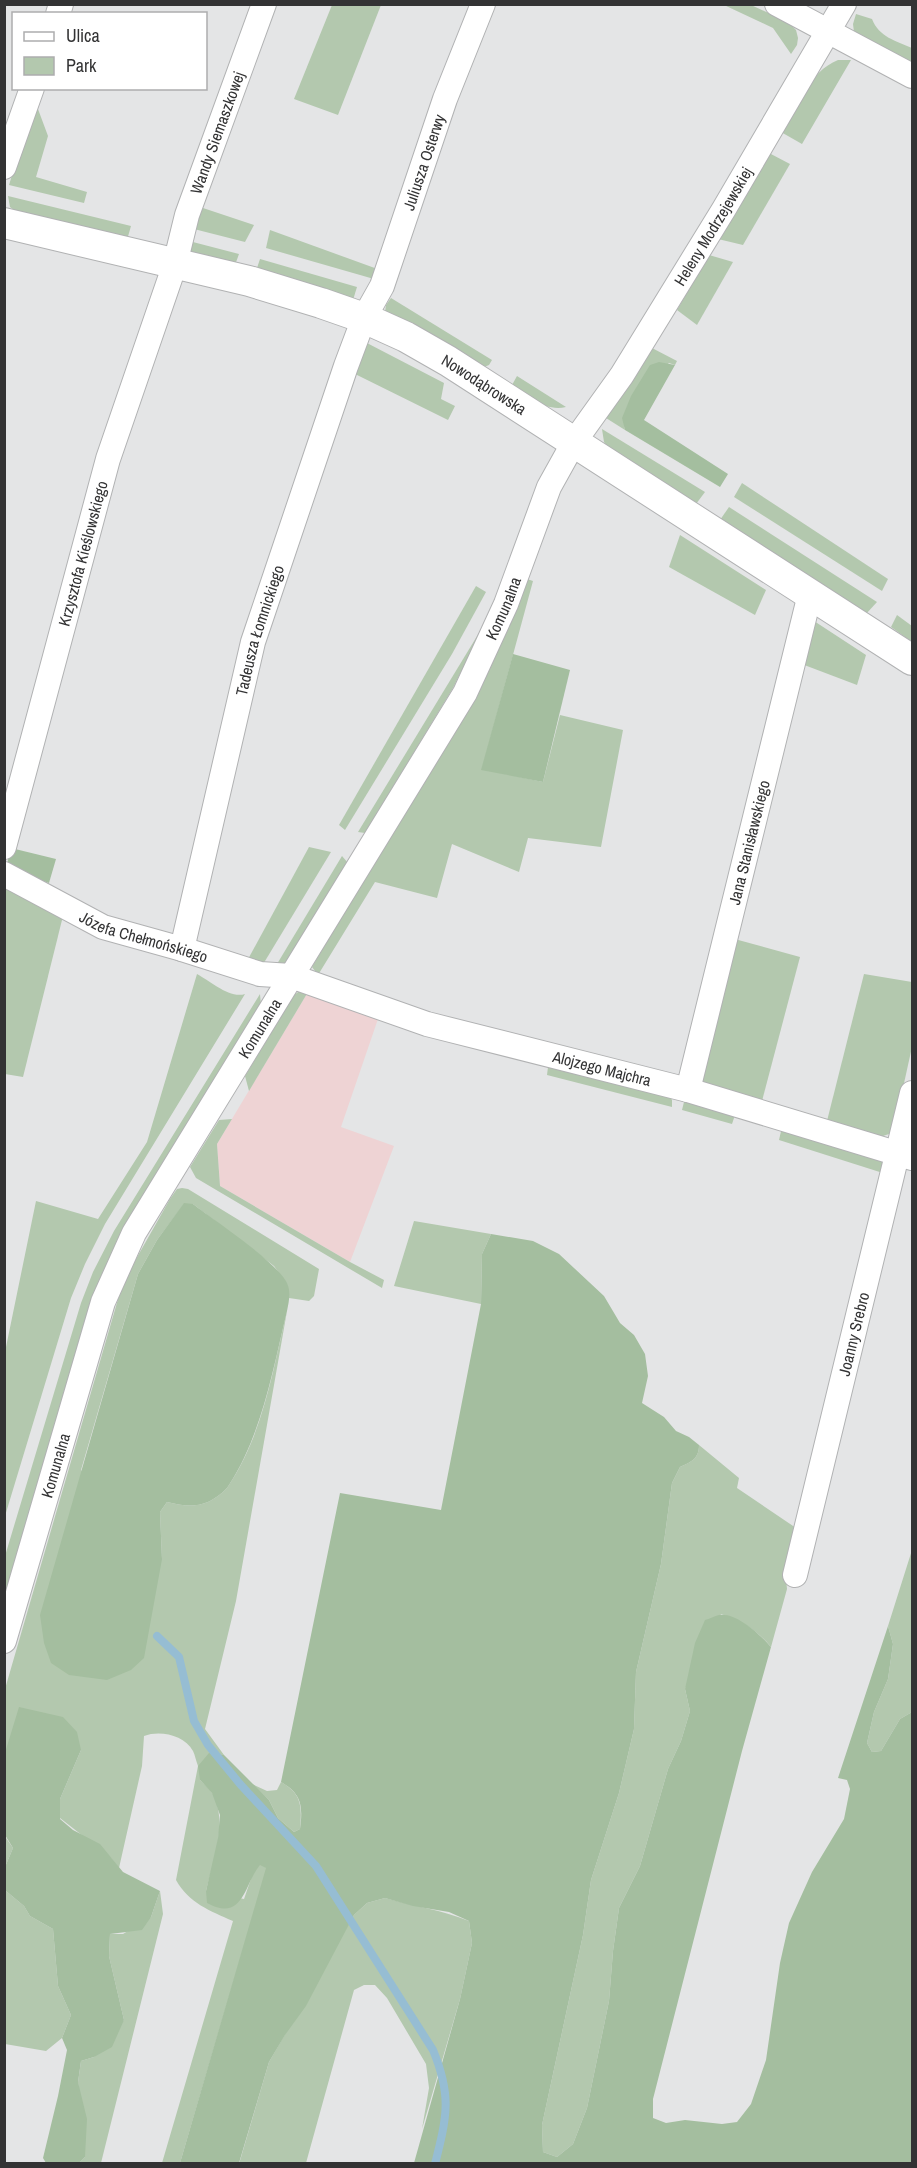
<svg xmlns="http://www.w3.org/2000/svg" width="917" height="2168" font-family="'Archivo Narrow',sans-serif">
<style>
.commercial{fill:#eed3d4}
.green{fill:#b3c8ae}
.forest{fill:#a4be9f}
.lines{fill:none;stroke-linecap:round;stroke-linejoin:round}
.stream{stroke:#96bdd3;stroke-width:8}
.minor-casing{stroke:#b1b2b3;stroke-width:26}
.tertiary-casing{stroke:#b1b2b3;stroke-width:32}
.minor{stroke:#fff;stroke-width:24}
.tertiary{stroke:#fff;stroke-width:30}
.labels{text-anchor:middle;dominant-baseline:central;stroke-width:5;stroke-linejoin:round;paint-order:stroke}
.street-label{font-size:16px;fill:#333334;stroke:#fff}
</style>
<rect width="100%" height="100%" fill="#e4e5e6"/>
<path class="commercial" d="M308,992L379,1016L341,1127L394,1146L350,1262L220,1186L217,1144Z"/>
<g class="green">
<path d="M332,5H381L338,115L294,99Z"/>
<path d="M724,5H751L788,22L796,30L798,38L797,45L791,54L773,28Z"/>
<path d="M856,14L872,19C879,37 896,41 912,48V67L854,32L853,24Z"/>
<path d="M838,60H851L802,144L781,132C796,106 809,72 838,60Z"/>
<path d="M35,101L48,136L36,177L87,192L84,203L9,185Z"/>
<path d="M769,153L790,164L743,245L718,239Z"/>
<path d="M8,196L131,226L127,240L19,214L10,207Z"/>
<path d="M197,206L254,225L245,242L190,228Z"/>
<path d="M270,230L383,271L374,279L266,248Z"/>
<path d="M189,241L239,254L235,265L187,254Z"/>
<path d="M709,255L733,262L697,325L677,310Z"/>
<path d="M260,259L357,287L353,300L256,271Z"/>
<path d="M391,298L492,360L489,365L484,367L385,312L386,305Z"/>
<path d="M365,342L444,383L441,399L455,406L448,420L353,373Z"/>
<path d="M652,348L677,361L675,365L669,363C648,381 619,399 625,430L606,418Z"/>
<path d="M517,376L566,407C545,412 529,396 512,385Z"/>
<path d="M602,429L705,492L696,504L611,452L604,442Z"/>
<path d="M742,483L888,579L882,591L734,497Z"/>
<path d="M729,507L877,602L866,614L720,520Z"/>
<path d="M680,535L766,590L755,615L669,567Z"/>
<path d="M527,579L533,581L482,769L543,782L560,715L623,730L601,847L528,838L519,872L452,844L437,898L375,882L318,975L312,967L374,861Z"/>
<path d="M476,586L486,592L452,654L345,830L339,825Z"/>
<path d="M897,615L912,626V642L891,627Z"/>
<path d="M814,621L866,655L857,685L799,663Z"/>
<path d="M485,623L453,688L365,833L358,832Z"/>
<path d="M309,847L331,852L262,966L247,961Z"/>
<path d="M342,856L348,863L287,963L274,969Z"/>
<path d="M4,886L63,916L23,1077L5,1074Z"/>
<path d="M731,938L800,957L762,1101L704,1084L698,1075Z"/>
<path d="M197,974C210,981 230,999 245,994L105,1224L85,1264L71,1298L5,1516V1352L36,1201L98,1219L147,1142Z"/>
<path d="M864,974L912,982V1047L895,1124L889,1134L880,1137L827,1121Z"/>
<path d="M301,990L308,992L249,1091L245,1076L294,995Z"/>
<path d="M260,994L261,1005L118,1243L102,1274L88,1310L5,1594V1556L81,1303L93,1272L114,1231Z"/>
<path d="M548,1067L669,1095L672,1100V1107L547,1075Z"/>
<path d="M685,1098L736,1112L732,1124L682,1110Z"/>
<path d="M232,1119L217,1144L220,1186L350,1262L384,1280L382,1288L196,1178L190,1167L219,1120Z"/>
<path d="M782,1127L883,1159L886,1174L779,1140Z"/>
<path d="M182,1188L188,1189L319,1269L314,1296L309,1301L289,1298L287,1284L274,1266L193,1204H184L157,1240L138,1274L81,1470L162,1559L160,1512L167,1502C180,1505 194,1508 208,1502C214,1499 226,1491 229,1485C263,1434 273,1369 287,1311L236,1601L205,1729L224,1755L209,1754L200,1780C204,1785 210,1789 213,1794C228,1824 213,1861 206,1891L244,1899L253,1873L260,1864L267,1868L180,2163H162L233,1921C210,1911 189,1903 176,1880L198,1766C196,1761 195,1755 193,1751C184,1735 160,1730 144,1736L142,1766L119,1868L111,1858L60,1818V1799L81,1750L5,1756V1689L123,1282L170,1199L177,1189Z"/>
<path d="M414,1221L491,1234L482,1254L481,1304L394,1286Z"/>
<path d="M699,1445L739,1478L737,1488L799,1530L786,1578L787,1589L771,1647C757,1630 742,1621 721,1614L685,1689L690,1711L681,1741L668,1769L640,1866L619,1908L613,1951L609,2001L587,2108L573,2144L557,2157L543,2152L542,2125L583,1935L591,1880L619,1793L634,1729L636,1672L661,1564L672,1483L680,1467C691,1462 699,1459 699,1445Z"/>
<path d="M912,1550V1712L900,1719L881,1751L872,1752L867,1743L874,1712L888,1679L893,1644L888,1626Z"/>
<path d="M281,1782C302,1794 302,1806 300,1829L294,1832L278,1818L269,1800L252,1784L267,1791L277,1790Z"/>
<path d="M4,1835L13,1848L5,1867L6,1891L24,1906L30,1916L53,1929L58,1986L71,2015L62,2038L46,2051L5,2044Z"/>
<path d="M160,1891L163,1914L101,2163H79L85,2157L78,2082L81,2061L94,2057L124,2020L109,1956L110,1934H123L151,1917Z"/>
<path d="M385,1898C414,1906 442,1910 469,1921L472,1943L460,1999L422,2129L429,2088L426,2064L387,1998L375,1985H364L354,1990L306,2163L239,2164L269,2062L354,1915L367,1903Z"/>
</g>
<g class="forest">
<path d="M659,362L675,365L644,420L728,474L720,487L625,430L622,418L631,396L650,365Z"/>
<path d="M513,654L570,670L543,782L481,770Z"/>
<path d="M11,848L56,859L49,883L10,870L7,864Z"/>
<path d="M184,1203L193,1204C215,1221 276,1261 287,1283C291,1291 289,1302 287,1311C273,1369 262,1434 229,1485C226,1491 214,1499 208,1502C194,1508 180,1505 167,1502L160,1512L162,1559L144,1658L131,1670L107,1680L69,1675L51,1663L44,1643L40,1615L138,1274L157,1240Z"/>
<path d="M491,1234L533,1241L559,1254L604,1296L620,1323L634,1335L645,1354L648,1376L642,1403L664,1417L676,1431L689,1437L699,1445C699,1459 691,1462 680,1467L672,1483L661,1564L636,1672L634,1729L619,1793L591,1880L583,1935L542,2125L543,2152L557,2157L573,2144L587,2108L609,2001L613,1951L619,1908L640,1866L668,1769L681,1741L690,1711L685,1689L695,1643L705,1620C709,1619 715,1616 719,1615C736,1612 761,1635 771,1647L742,1751L653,2099V2118L666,2123L685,2120L722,2124L737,2122L751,2104L766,2060L780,1963L789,1923L812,1872L844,1819L850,1789L847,1780L838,1778L888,1626L893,1644L888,1679L874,1712L867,1743L872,1752L881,1751L900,1719L912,1712V2163H414L460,1999L472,1943L469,1921L449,1912L413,1906L385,1898L367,1903L354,1915L306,2006L285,2035L269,2062L239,2163H180L266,1868L260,1865C244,1884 244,1923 207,1903L206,1891L218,1838L220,1815L212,1793L200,1780L198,1766L209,1753L224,1755L269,1800L278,1818L294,1832L300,1829C303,1806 302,1794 281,1782L340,1493L441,1510L481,1304L482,1254Z"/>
<path d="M19,1707L63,1717L77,1732L81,1750L60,1799V1819L73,1830L100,1844L123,1872L160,1891L151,1917L142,1930L110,1934L109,1956L124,2020L112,2047L94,2057L81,2061L78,2082L87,2119L85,2157L79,2163H46L43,2158L58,2096L67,2050L62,2038L71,2015L58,1986L53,1929L30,1916L24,1906L6,1891L5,1867L13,1848L5,1835L4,1756Z"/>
</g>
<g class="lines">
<path class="stream" d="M157,1636L179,1657L194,1721L208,1745L240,1784L316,1866L433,2050C452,2096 447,2116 435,2164"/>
<defs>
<g id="minor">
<path d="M777,4L912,76"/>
<path d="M58,14L61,4"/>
<path d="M4,167L32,88"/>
<path id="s1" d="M4,847L108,459L175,264L187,215L264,4"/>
<path id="s2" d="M4,874L103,927L182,949L260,974L291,976L427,1024L688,1090L912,1158"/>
<path id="s3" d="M182,949L253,642L346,366L364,318L382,286L445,99L483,4"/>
<path id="s4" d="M688,1090L810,594"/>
<path id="s5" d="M795,1575L912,1093"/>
<path id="s6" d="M4,1641L103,1302L134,1233L465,693L506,604L549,487L574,442L622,375L724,209L844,4"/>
</g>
<g id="tertiary">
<path id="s7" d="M4,223L249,281L321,303L364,318L406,337L448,361L912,660"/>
</g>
</defs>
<use href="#minor" class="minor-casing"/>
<use href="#tertiary" class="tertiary-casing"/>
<use href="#minor" class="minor"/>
<use href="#tertiary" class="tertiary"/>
</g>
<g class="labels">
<g class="street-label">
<text stroke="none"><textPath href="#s1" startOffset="746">Wandy Siemaszkowej</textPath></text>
<text stroke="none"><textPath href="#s3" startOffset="825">Juliusza Osterwy</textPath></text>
<text stroke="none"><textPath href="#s6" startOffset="1593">Heleny Modrzejewskiej</textPath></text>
<text stroke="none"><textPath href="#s7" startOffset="510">Nowodąbrowska</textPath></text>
<text stroke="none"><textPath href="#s1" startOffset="304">Krzysztofa Kieślowskiego</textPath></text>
<text stroke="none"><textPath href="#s6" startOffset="1155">Komunalna</textPath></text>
<text stroke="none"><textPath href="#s3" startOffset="328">Tadeusza Łomnickiego</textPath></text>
<text stroke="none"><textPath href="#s4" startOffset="255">Jana Stanisławskiego</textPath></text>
<text stroke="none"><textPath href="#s2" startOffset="154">Józefa Chełmońskiego</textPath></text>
<text stroke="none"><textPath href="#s6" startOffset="669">Komunalna</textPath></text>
<text stroke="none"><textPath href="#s2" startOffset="632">Alojzego Majchra</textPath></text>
<text stroke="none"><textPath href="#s5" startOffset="248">Joanny Srebro</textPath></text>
<text stroke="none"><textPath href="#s6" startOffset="183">Komunalna</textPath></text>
</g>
</g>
<rect width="917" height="2168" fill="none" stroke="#333334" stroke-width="12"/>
<rect x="12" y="12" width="195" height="78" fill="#ffffff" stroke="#adadae" stroke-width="1.5"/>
<rect x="24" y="32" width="30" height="9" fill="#ffffff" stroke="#adadae" stroke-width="1.5"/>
<text x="66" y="42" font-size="18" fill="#333334">Ulica</text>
<rect x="24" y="57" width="30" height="18" fill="#b3c8ae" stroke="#adadae" stroke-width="1.5"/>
<text x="66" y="72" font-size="18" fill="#333334">Park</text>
</svg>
